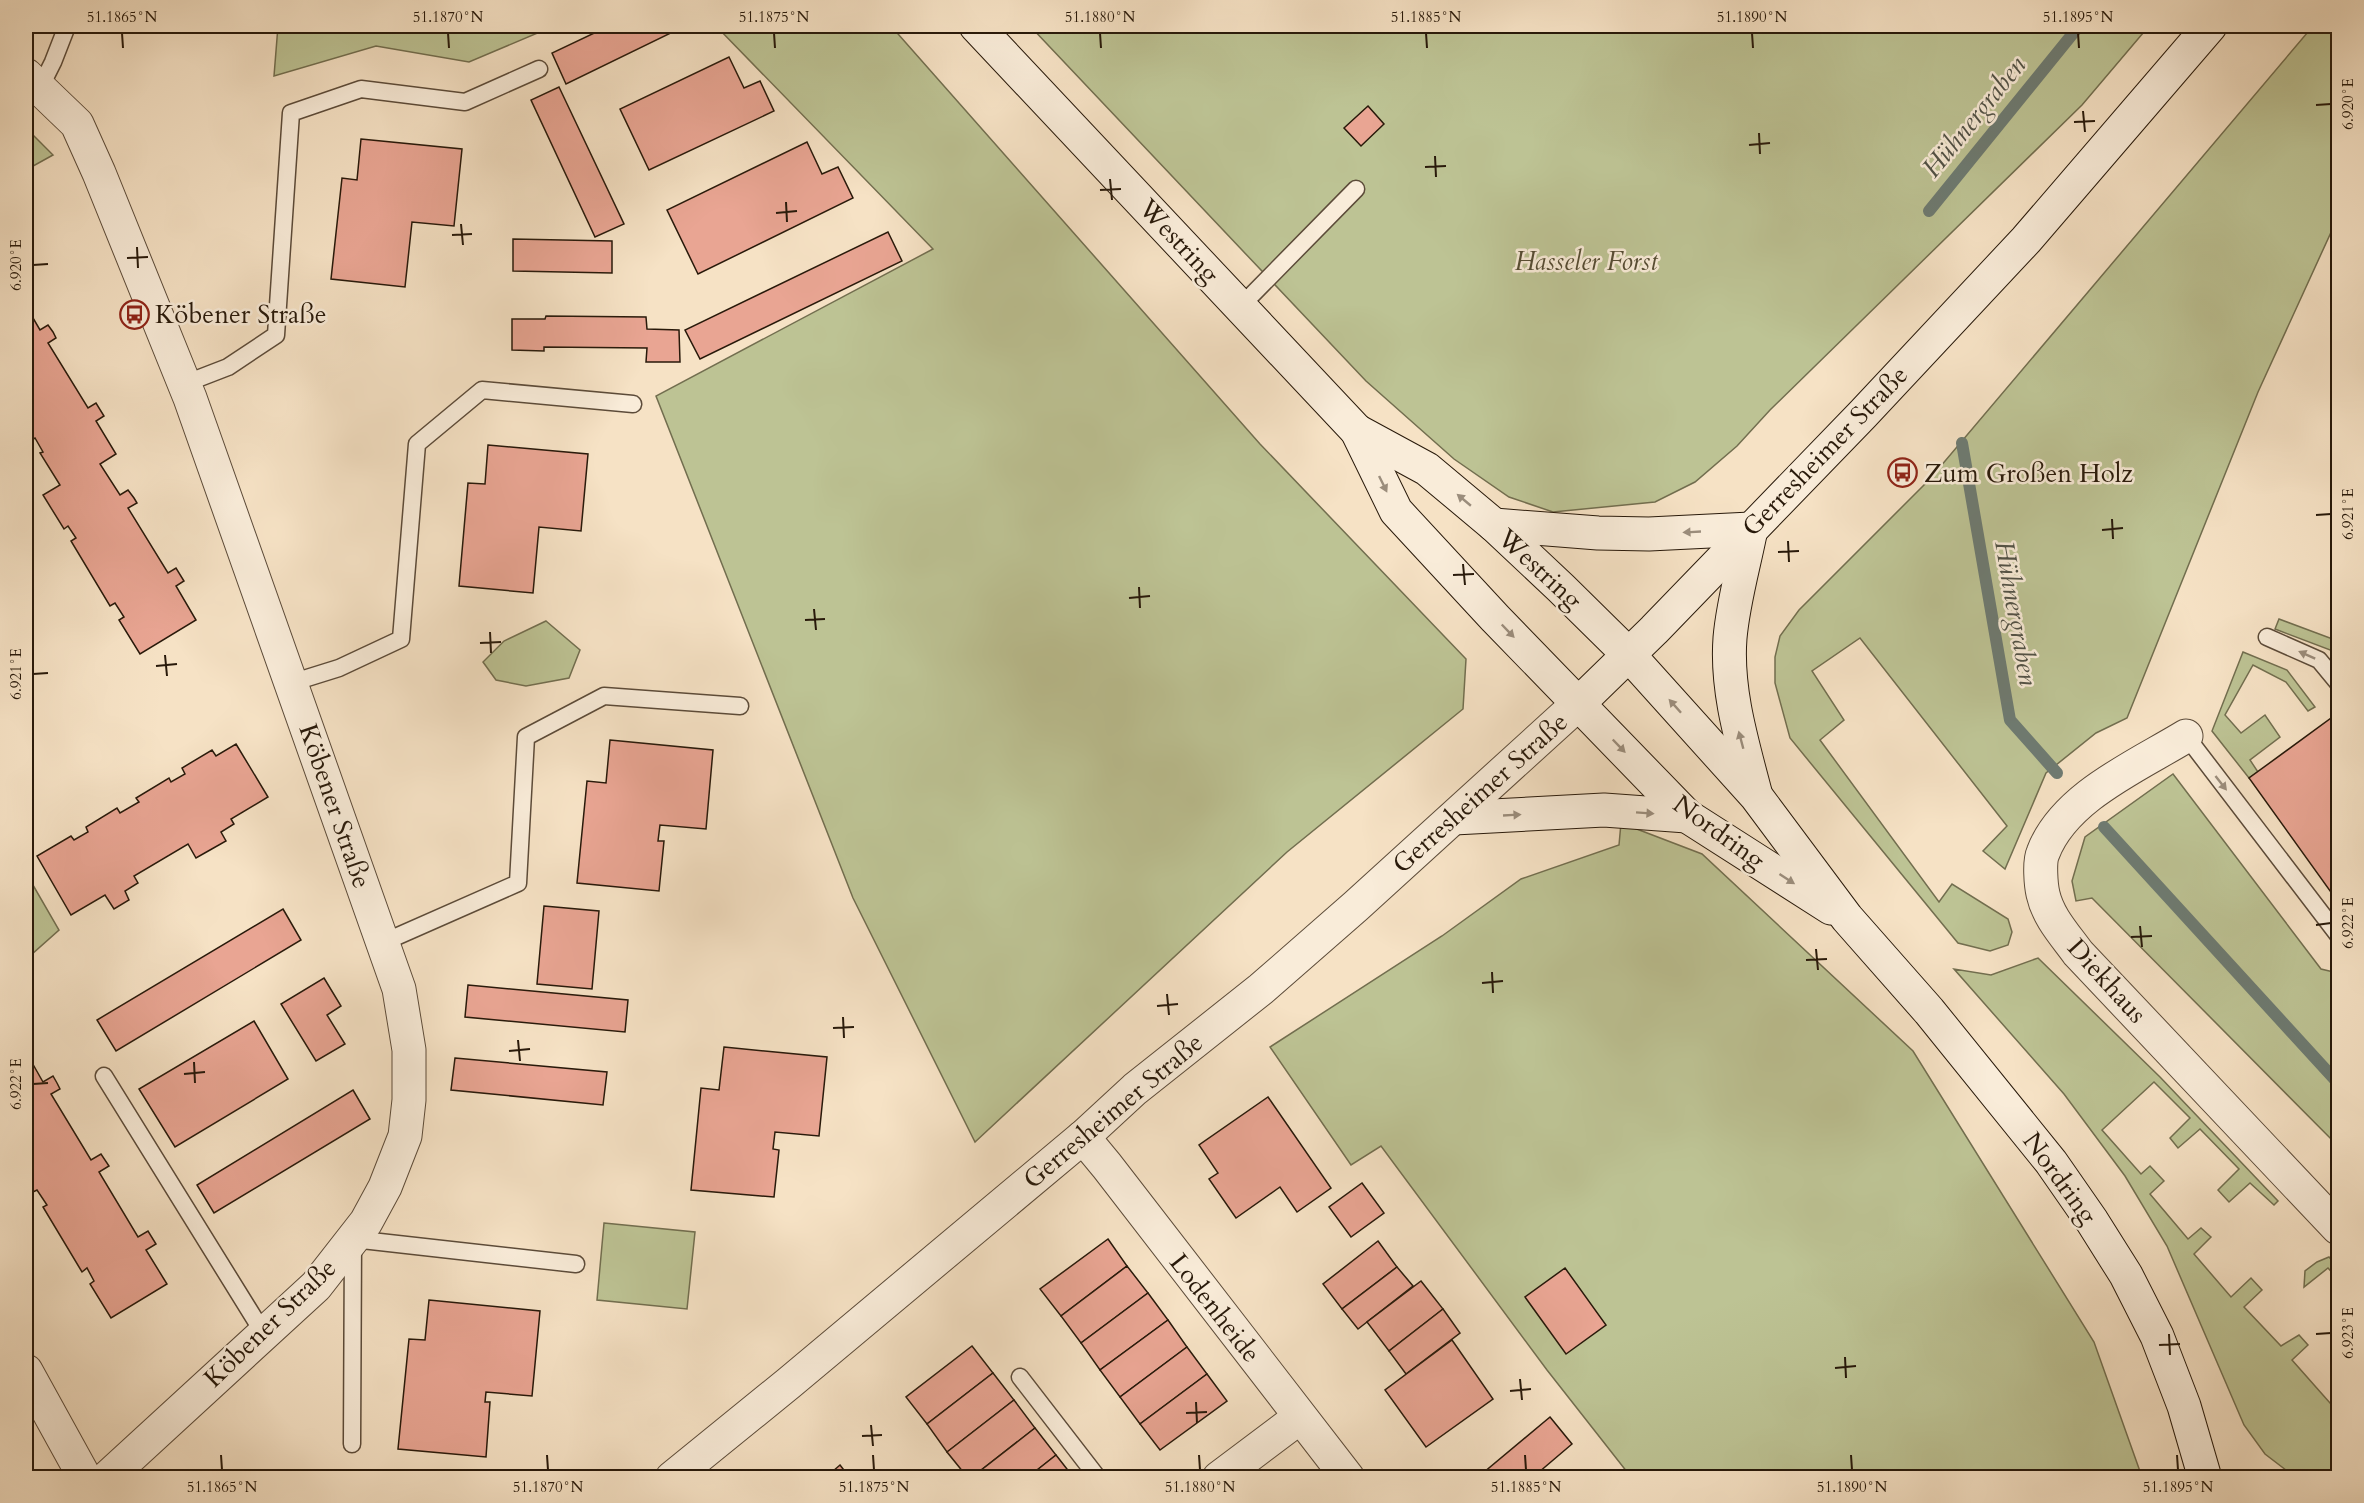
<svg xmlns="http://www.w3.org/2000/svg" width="2364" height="1503" font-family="Cardo,serif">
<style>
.green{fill:#bdc394;stroke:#726e4f;stroke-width:1.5}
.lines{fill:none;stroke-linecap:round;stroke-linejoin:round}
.stream{stroke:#6e7b72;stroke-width:12}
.building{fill:#e9a593;stroke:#28190a;stroke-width:1.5}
.service-casing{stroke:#5c4b39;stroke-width:19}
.minor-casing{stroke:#5c4b39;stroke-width:35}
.tertiary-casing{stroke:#5c4b39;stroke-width:35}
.secondary-casing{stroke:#28190a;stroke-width:35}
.service{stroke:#f9ecd9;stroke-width:16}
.minor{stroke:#f9ecd9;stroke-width:33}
.tertiary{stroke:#f9ecd9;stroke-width:33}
.secondary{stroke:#f9ecd9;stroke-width:33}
.oneway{fill:#9b8d7c}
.ticks{fill:none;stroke:#28190a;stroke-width:2}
.labels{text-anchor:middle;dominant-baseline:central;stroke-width:5;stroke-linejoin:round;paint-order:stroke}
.street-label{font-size:26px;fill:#28190a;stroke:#f9ecd9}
.park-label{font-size:26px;font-style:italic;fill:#554c33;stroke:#f9ecd9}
.poi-label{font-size:26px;fill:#28190a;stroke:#f9ecd9;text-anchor:start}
.water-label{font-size:27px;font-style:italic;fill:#515247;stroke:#f9ecd9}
.neatline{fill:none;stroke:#28190a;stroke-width:2}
.ticks-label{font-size:15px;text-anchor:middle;fill:#28190a}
</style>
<rect width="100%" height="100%" fill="#f6e2c5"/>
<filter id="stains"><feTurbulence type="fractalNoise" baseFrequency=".00333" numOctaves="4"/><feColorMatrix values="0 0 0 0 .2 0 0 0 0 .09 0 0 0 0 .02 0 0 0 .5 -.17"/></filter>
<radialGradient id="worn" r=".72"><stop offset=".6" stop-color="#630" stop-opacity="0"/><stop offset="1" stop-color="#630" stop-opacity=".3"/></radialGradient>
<g class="green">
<path d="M278,26H554L469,62L376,46L274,76Z"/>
<path d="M716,26H891L1260,444L1466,659L1463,709L1287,852L975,1142L853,898L656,396L933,249Z"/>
<path d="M1030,26H2149L2082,105L1770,410L1737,446L1695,482L1655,502L1553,512L1509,497L1454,459L1366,381Z"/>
<path d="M2313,26H2338V217L2258,392L2127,718L2096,733L2046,773L2005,869L1983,851L2007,826L1860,638L1812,671L1844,720L1820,740L1939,902L1952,884L2008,919L2012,932L2008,945L1990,951L1958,943L1790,738L1775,683V657L1780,636L1799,610L1929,480Z"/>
<path d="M26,128L53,155L26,170Z"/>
<path d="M2279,619L2338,641V653L2275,629Z"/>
<path d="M546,621L580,650L569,678L526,686L496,680L483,662L504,641Z"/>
<path d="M2243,652L2287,670L2315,707L2308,711L2286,682L2253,665L2225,715L2241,733L2265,715L2280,737L2250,760L2258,772L2249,778L2212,731Z"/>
<path d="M2173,774L2321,969L2338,973V1146L2092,898L2076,901L2072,881L2085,837Z"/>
<path d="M1621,823L1702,854L1913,1051L2094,1342L2142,1477H1631L1547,1370L1381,1146L1351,1165L1270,1047L1442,936L1521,879L1619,845Z"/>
<path d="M26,873L59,930L32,954L26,951Z"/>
<path d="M2038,958L2160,1077L2278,1201L2274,1205L2250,1183L2229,1202L2218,1190L2239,1169L2200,1129L2178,1148L2170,1138L2190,1118L2154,1082L2102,1130L2141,1174L2150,1166L2164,1181L2150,1194L2188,1239L2201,1228L2211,1237L2194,1254L2231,1297L2251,1278L2262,1290L2244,1307L2281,1346L2299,1335L2308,1345L2292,1360L2338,1412V1477H2295L2265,1454L2244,1425L2167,1246L2125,1176L2064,1094L1954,969L1991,975Z"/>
<path d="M604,1223L695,1232L687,1309L597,1300Z"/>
<path d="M2329,1257L2338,1267V1279L2328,1268L2304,1287L2305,1271L2317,1262Z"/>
</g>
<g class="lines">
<g class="stream">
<path d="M1929,211L2079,26"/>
<path d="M1962,443L2010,720L2057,773"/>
<path d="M2104,827L2338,1083"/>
</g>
</g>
<g class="building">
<path d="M609,26H675L677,30L566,84L552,53Z"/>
<path d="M729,57L744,88L760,81L774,111L649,170L620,109Z"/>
<path d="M559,87L624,224L595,237L531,100Z"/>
<path d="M1368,106L1384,124L1361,146L1344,128Z"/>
<path d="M361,139L462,149L454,226L412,222L405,287L331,279L342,178L357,180Z"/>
<path d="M807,142L822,174L838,167L853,198L698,274L667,210Z"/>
<path d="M888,232L902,261L700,359L685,330Z"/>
<path d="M513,239L612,241V273L513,271Z"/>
<path d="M26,306L40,330L48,325L53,332L56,338L48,343L88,408L96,403L104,416L96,421L116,454L100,464L120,495L128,490L134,498L137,503L128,508L168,573L176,568L184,581L176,586L196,620L140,654L119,620L124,617L115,603L110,606L71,541L76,538L68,526L64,529L43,495L60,485L40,453L43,452L35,438L30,441L26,433Z"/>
<path d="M546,316L646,317L647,329L679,330L680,362H646L647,348L544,347V351L512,350V319H545Z"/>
<path d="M488,445L588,454L581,531L539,527L533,593L459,586L468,483L485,484Z"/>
<path d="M2338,713V902L2249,778Z"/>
<path d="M610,740L713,750L706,829L660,825L658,841H664L659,891L577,883L587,781L606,783Z"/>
<path d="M236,744L268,797L231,819L234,824L221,832L226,841L210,850L196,858L188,844L134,876L138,883L125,891L129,900L114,909L105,895L71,915L37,856L71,836L74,840L88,832L86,827L117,808L120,813L139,802L136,798L169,778L171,782L185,774L182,768L212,750L216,756Z"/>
<path d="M544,906L599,911L592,989L537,984Z"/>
<path d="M283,909L301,940L116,1051L97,1020Z"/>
<path d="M324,978L341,1006L327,1015L345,1044L316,1061L281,1004Z"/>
<path d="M468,985L628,1000L625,1032L465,1017Z"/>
<path d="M254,1021L288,1079L175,1147L139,1089Z"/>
<path d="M724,1047L827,1057L819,1136L775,1132L773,1149L779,1150L774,1197L691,1190L701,1088L719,1090Z"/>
<path d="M26,1052L43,1082L53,1076L57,1083L60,1089L51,1094L91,1160L101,1154L109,1166L99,1172L138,1237L148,1231L156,1244L146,1250L167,1284L111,1318L90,1284L94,1281L87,1268L82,1272L43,1207L47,1205L37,1190L33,1192L26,1179Z"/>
<path d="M455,1058L607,1072L603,1105L451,1090Z"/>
<path d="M353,1090L370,1119L214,1213L197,1185Z"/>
<path d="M1268,1097L1331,1188L1297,1212L1280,1187L1236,1218L1209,1179L1218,1173L1199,1145Z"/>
<path d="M1362,1183L1384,1213L1351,1237L1329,1207Z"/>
<path d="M1108,1239L1127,1266L1061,1316L1040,1289Z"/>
<path d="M1378,1241L1397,1267L1342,1309L1323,1284Z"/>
<path d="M1127,1266L1148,1293L1081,1343L1061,1316Z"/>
<path d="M1397,1267L1413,1286L1358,1329L1342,1309Z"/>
<path d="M1565,1268L1606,1325L1566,1354L1525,1297Z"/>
<path d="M1421,1281L1443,1309L1389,1351L1367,1322Z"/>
<path d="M1148,1293L1168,1320L1100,1370L1081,1343Z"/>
<path d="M429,1300L540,1311L532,1396L486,1392L485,1402H490L486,1457L398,1449L409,1339L425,1340Z"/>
<path d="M1443,1309L1460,1333L1406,1374L1389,1351Z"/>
<path d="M1168,1320L1187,1347L1120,1397L1100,1370Z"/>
<path d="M1452,1340L1493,1399L1426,1447L1385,1390Z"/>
<path d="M972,1346L993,1373L927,1424L906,1397Z"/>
<path d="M1187,1347L1207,1374L1140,1424L1120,1397Z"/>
<path d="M993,1373L1014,1400L947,1452L927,1424Z"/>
<path d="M1207,1374L1227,1401L1160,1450L1140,1424Z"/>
<path d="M1014,1400L1035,1428L971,1478H968L947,1452Z"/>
<path d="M1550,1417L1572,1444L1532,1478H1477Z"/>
<path d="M1035,1428L1056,1455L1027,1478H971Z"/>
<path d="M1056,1455L1074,1478H1027Z"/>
<path d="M840,1465L850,1478H825Z"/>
</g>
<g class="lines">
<defs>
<g id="service">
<path d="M40,88L53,62L67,26"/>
<path d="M1240,307L1356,189"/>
<path d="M184,384L228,367L276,335L291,113L361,89L465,102L539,69"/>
<path d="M2267,637L2319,660L2338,683"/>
<path d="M291,683L339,668L401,639L417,444L482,390L633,404"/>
<path d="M2186,736L2338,935"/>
<path d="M382,943L518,883L526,737L604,696L740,706"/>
<path d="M104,1076L264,1334"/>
<path d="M1020,1377L1098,1478"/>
<path d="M352,1444L353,1239L576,1264"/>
</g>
<g id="minor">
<path d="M26,75L77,124L99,173L190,398L399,989L409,1050V1100L405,1136L385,1187L366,1222L316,1286L107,1478"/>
<path d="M2186,736C2137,766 2064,797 2043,853C2039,862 2041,885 2043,894C2048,917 2065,935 2078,953L2338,1228"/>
<path d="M1083,1137L1107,1166L1348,1478"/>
<path d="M26,1371L85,1478"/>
<path d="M1219,1478L1300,1417"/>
</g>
<path id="tertiary" d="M672,1478L789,1383L1083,1137L1135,1089L1261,989L1356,906L1578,704"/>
<g id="secondary">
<path d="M976,26L1357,431L1396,511L1495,618L1687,816L1831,908"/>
<path d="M1357,431L1427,469L1494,525L1561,588L1629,655L1756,796L1847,918L1929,1011L2051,1162L2092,1221L2126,1275L2157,1336L2184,1406L2205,1478"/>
<path d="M1494,525L1598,533L1649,534L1751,529"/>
<path d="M1751,529C1744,565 1733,602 1730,638C1726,690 1742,742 1755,792"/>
<path d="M1578,704L1654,630L1863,414L2026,240L2210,26"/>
<path d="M1454,818L1604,810L1687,816"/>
</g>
</defs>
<use href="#service" class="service-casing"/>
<use href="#minor" class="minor-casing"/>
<use href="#tertiary" class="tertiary-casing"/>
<use href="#secondary" class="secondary-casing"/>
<use href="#service" class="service"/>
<use href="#minor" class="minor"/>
<use href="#tertiary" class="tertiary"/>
<use href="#secondary" class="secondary"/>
</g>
<defs><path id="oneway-solid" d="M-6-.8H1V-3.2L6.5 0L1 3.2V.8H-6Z" transform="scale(1.5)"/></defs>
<g class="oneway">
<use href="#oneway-solid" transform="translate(1383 484) rotate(64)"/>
<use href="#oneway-solid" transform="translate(1464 500) rotate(-140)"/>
<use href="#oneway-solid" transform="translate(1692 532) rotate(177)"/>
<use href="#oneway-solid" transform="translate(1508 631) rotate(46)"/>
<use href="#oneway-solid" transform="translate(2307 655) rotate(-156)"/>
<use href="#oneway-solid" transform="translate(1675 706) rotate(-132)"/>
<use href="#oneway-solid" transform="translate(1741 740) rotate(-105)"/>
<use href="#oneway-solid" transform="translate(1619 746) rotate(46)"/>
<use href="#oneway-solid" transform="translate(2221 783) rotate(52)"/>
<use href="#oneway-solid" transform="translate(1645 813) rotate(4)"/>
<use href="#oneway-solid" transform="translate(1512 815) rotate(-3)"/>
<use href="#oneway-solid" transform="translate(1787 879) rotate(33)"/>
</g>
<path class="ticks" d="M122,33L123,48M448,33L449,48M774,33L775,48M1100,33L1101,48M1426,33L1427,48M1752,33L1753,48M2078,33L2079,48M2316,105L2331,104M2083,111L2085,132M2074,122L2095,121M1759,133L1760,154M1749,145L1770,143M1435,156L1436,177M1425,167L1446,166M1110,179L1112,200M1100,190L1121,189M786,202L787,222M776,213L797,211M461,224L463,245M452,235L472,234M137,247L138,268M127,258L148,257M33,265L48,264M2316,515L2331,514M2112,519L2113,539M2102,530L2123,528M1788,541L1789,562M1778,552L1799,551M1463,564L1465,585M1453,575L1474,574M1139,587L1140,608M1129,598L1150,596M814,609L816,630M805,620L825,619M490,632L491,653M480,643L501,642M165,655L167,676M156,666L177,664M33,674L48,673M2316,925L2331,923M2140,926L2142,947M2131,937L2152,936M1816,949L1818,970M1806,960L1827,959M1492,972L1493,993M1482,983L1503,981M1167,994L1169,1015M1157,1006L1178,1004M843,1017L844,1038M833,1028L854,1027M518,1040L520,1061M509,1051L530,1049M194,1062L195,1083M184,1074L205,1072M33,1084L48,1083M2169,1334L2170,1355M2316,1334L2331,1333M2159,1345L2180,1344M1845,1357L1846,1378M1835,1368L1856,1366M1520,1379L1522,1400M1510,1391L1531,1389M1196,1402L1197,1423M1186,1413L1207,1412M871,1425L873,1446M862,1436L882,1435M221,1455L222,1470M547,1455L548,1470M873,1455L874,1470M1199,1455L1200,1470M1525,1455L1526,1470M1851,1455L1852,1470M2177,1455L2178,1470"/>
<defs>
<symbol id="bus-ring" viewBox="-11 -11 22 22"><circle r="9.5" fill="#f9ecd9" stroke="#8f2418" stroke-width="1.5"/><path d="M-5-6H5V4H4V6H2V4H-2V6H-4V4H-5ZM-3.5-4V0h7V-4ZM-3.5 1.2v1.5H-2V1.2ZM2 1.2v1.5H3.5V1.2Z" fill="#8f2418"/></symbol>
</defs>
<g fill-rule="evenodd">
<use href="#bus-ring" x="118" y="298" width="33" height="33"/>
<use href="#bus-ring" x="1886" y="456" width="33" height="33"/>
</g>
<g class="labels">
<g class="street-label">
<text transform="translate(1179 241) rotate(47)">Westring</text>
<text transform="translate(1825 451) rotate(-46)">Gerresheimer Straße</text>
<text transform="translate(1540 569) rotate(43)">Westring</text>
<text transform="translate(1480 793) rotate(-42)">Gerresheimer Straße</text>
<text transform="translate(335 806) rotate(71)">Köbener Straße</text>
<text transform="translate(1719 832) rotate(36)">Nordring</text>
<text transform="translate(2107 981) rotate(48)">Diekhaus</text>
<text transform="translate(1113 1111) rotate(-40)">Gerresheimer Straße</text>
<text transform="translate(2060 1178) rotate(54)">Nordring</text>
<text transform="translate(1215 1308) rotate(52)">Lodenheide</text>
<text transform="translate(270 1323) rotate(-44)">Köbener Straße</text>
</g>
<g class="park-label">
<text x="1586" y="261">Hasseler Forst</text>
</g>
<g class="poi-label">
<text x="155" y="314">Köbener Straße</text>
<text x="1924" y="473">Zum Großen Holz</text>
</g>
<g class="water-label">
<text transform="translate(1974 117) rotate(-51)">Hühnergraben</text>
<text transform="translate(2016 613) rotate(80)">Hühnergraben</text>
</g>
</g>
<rect width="2364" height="1503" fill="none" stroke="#f6e2c5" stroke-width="66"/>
<rect x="33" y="33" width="2298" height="1437" class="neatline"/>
<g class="ticks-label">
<text x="122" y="22">51.1865°N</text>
<text x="448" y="22">51.1870°N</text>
<text x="774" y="22">51.1875°N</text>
<text x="1100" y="22">51.1880°N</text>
<text x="1426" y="22">51.1885°N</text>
<text x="1752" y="22">51.1890°N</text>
<text x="2078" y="22">51.1895°N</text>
<text transform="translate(2348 104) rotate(-90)" y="5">6.920°E</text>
<text transform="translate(16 265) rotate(-90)" y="5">6.920°E</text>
<text transform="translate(2348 514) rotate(-90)" y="5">6.921°E</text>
<text transform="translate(16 674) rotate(-90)" y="5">6.921°E</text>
<text transform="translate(2348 923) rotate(-90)" y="5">6.922°E</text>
<text transform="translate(16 1084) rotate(-90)" y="5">6.922°E</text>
<text transform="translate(2348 1333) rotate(-90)" y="5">6.923°E</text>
<text x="222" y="1492">51.1865°N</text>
<text x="548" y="1492">51.1870°N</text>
<text x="874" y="1492">51.1875°N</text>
<text x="1200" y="1492">51.1880°N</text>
<text x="1526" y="1492">51.1885°N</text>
<text x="1852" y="1492">51.1890°N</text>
<text x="2178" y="1492">51.1895°N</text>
</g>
<rect width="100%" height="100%" filter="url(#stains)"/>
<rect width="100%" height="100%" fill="url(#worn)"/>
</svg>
